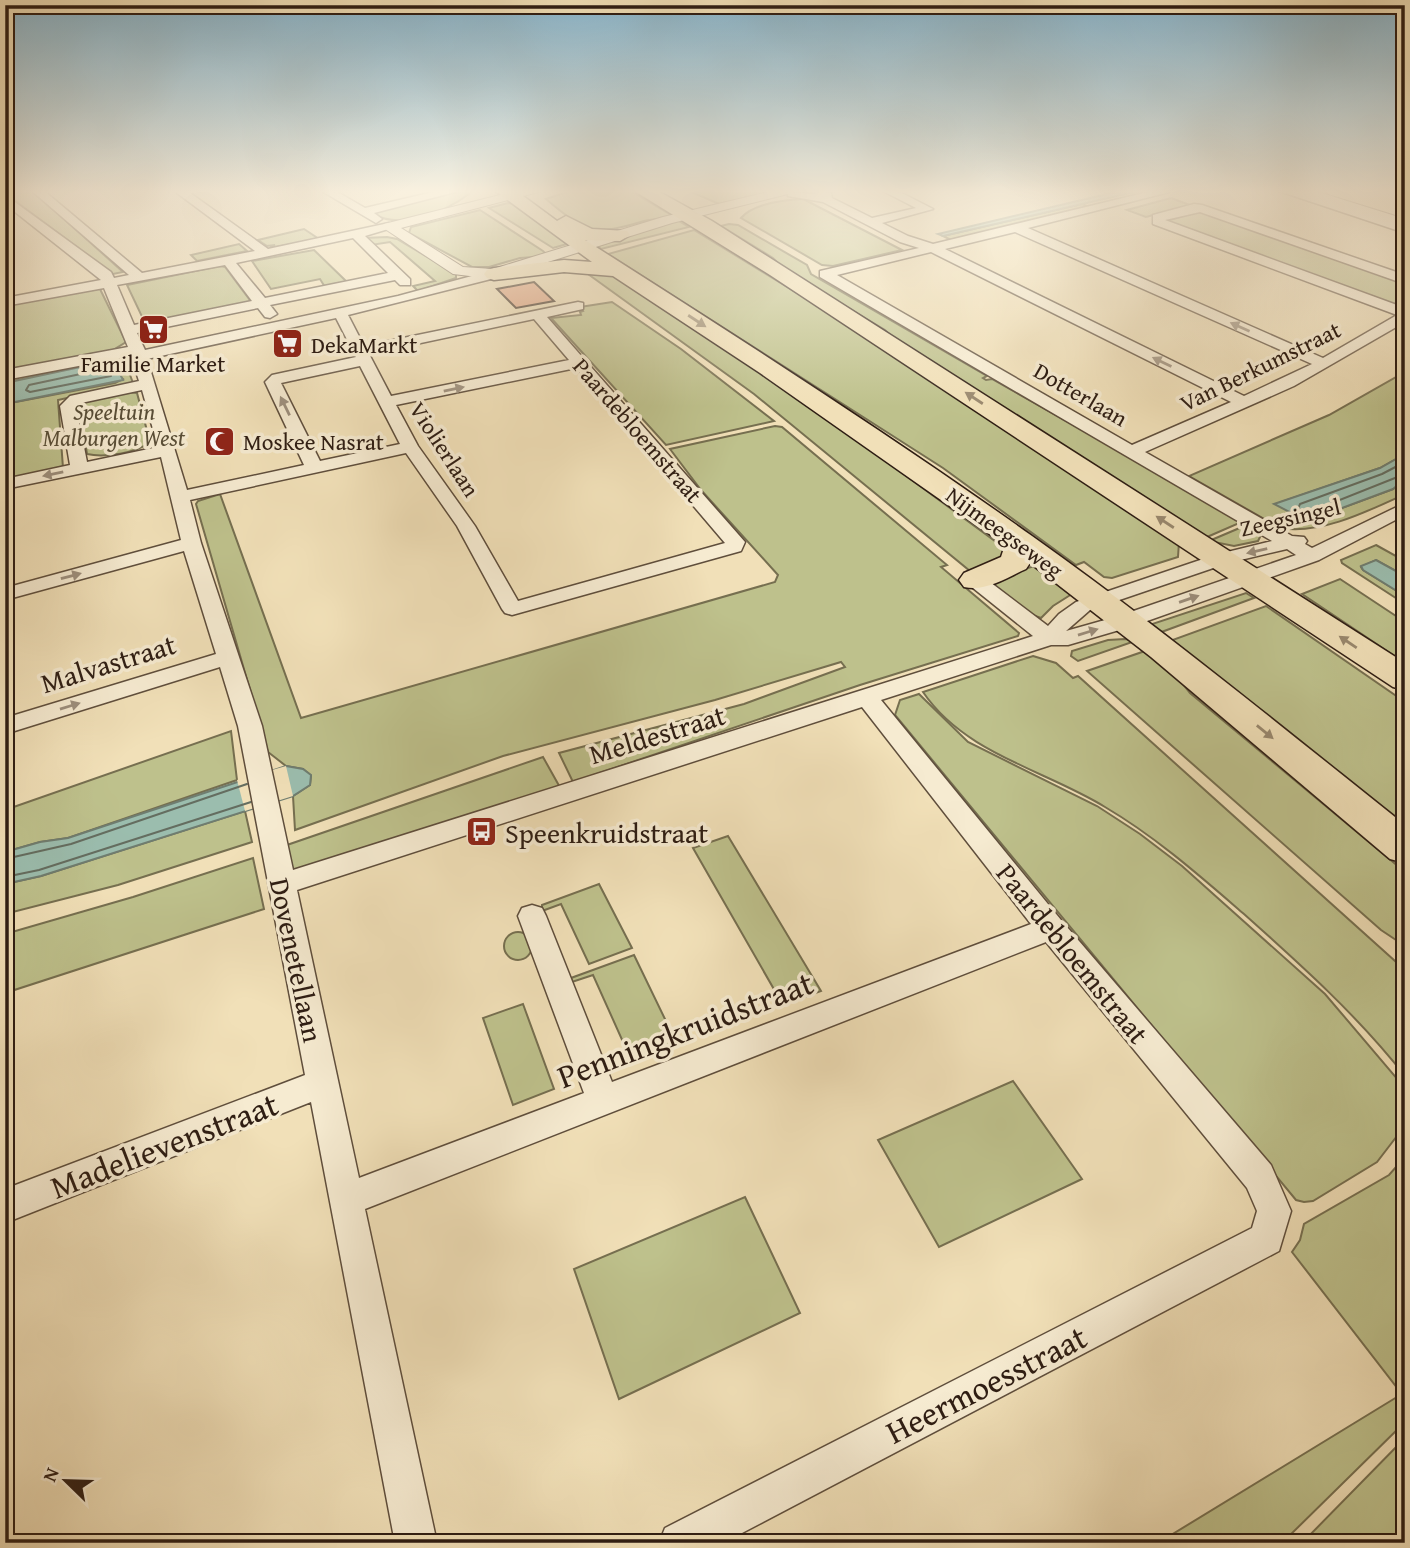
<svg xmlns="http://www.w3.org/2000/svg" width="1410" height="1548" font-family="'Gentium Book Plus',serif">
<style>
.green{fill:#bec18c;stroke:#766f50;stroke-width:2}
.water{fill:#9bbdae;stroke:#6f7d70;stroke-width:2}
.pier{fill:#f1e0b8}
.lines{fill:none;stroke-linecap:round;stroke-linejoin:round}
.shore{stroke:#646d60;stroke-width:2}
.building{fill:#e6a583;stroke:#2e1d13;stroke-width:2}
.minor-casing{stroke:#5f4e3c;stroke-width:3}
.tertiary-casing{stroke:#5f4e3c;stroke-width:2}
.primary-casing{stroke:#2e1d13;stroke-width:3}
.minor{fill:#f6ebd1;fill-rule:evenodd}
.tertiary{fill:#f6ebd1;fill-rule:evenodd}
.primary{fill:#f1e0b8;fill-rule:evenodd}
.oneway{fill:#99886e}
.oneway2{fill:#9c8e7c}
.labels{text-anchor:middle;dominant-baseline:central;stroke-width:7;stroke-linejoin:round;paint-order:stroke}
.far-poi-label{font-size:23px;fill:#2e1d13;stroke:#f6ebd1;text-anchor:start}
.far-street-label{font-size:23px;fill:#2e1d13;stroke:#f6ebd1}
.far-park-label{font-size:23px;font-style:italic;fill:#594e37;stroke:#f6ebd1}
.street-label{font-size:28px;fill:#2e1d13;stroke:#f6ebd1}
.poi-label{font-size:28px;fill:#2e1d13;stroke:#f6ebd1;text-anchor:start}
.near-street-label{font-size:33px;fill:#2e1d13;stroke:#f6ebd1}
</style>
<rect width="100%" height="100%" fill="#f1e0b8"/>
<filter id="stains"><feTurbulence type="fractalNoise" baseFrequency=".00286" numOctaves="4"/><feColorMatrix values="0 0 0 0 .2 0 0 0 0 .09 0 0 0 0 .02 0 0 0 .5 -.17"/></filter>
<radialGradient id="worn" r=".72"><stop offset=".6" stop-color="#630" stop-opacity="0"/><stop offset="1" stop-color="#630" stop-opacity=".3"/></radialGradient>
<g class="green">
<path d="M462,190H469V194C445,212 402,229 375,215L376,211Z"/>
<path d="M573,190H629L671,215C662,219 653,219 644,221C595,236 586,233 546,199Z"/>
<path d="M687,190H781L719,204Z"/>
<path d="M18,191H33L123,272L113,274L10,197Z"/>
<path d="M1171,198L1190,205L1146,217L1127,210Z"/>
<path d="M803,199L809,202L902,250L833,266L822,265L741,218C754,203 783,200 803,199Z"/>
<path d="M508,203L514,204L567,244L553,248L489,208Z"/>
<path d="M1082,204L1091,208L953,241L943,236Z"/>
<path d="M480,210L543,251L548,256L520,258L489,267H472L409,233L411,227Z"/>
<path d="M1198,212L1209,214L1405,281V300L1392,305L1166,221Z"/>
<path d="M677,220L689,227L601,249L598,246Z"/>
<path d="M729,224L738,225L807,265L811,274L987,376L983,378L986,380L992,379L1244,521L1207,537L893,338L885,330L785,270L773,258L721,226Z"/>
<path d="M304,229L319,239L270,248L275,245L267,246L258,240Z"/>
<path d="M694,230L861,332L1179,542L1178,557L1112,578L1104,577L1084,562L1076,565L943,468L608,254Z"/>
<path d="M387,237L397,239L456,274V278L418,291L413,286L435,281L390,242L371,245L364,238Z"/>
<path d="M239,244L247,251L197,261L191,255Z"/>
<path d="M314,250L347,282L325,287L320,279L271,289L252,261Z"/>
<path d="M220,266L225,267L252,303L145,323L127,285Z"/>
<path d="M581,269L613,276L875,448L901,472L1003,547L1004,556L970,571L754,394Z"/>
<path d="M99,287L126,342L113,350L5,371V305Z"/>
<path d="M612,302L681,349L774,421L666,445L551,318L581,315L580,312L583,311L580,307Z"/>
<path d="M107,357L124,359L133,383L58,400L63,468L5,480V404L115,383L123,379L104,362L5,383V378Z"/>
<path d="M1405,372V454L1380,468L1281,502L1307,521L1393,489L1405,479V494C1368,511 1321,535 1280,528L1189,476L1329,415Z"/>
<path d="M129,392L137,393L150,442C137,453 104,458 87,454L79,405L89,400Z"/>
<path d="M775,426L782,427L947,565L941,567L1019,633L1018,636L860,685L573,782L559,753L744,704L845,667L841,662L715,700L503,756L295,830L293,796L310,785L311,776L303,769L286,766L268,752L196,504L198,501L220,494L301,718L775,582L778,575L701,490L670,449Z"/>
<path d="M1249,524L1261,535L1258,541L1234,546L1209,541Z"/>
<path d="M1376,545L1405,561V576L1376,560L1361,567L1363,570L1405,596V604L1342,563L1341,560Z"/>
<path d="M1038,565L1075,592L1053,606L1041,618L1030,614L994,585V581L1000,576Z"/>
<path d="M1340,579L1405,622V663L1302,594Z"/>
<path d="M1246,593L1254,598L1156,634L1146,626Z"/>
<path d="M1266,606L1405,702V830L1167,642Z"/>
<path d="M1125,639L1135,641L1078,661L1071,656L1072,651L1108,640Z"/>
<path d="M1148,650L1175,674L1190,693L1405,872V946L1381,930L1087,671Z"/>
<path d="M1033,656L1056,663L1073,678L1078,676L1405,970V1076C1358,1016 1301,965 1244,914C1200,876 1156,837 1105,807C1045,770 965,754 923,692Z"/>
<path d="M919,694L968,742L1097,806L1140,834L1182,866L1325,994L1405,1088V1132L1397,1136L1377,1162L1313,1201L1304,1202L1296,1200L895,715L900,700Z"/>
<path d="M231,731L237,780L68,838L40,842L5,852V810Z"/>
<path d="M543,757L562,791L294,876L287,845Z"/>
<path d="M245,811L252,842L118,885L5,914V884L41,876Z"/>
<path d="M728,836L821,991L783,1005L693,848Z"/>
<path d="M253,858L264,909L5,993V934L133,897Z"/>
<path d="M599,884L632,948L589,964L561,904L542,911V905Z"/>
<circle cx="518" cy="946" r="14"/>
<path d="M634,955L678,1046L609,1072L606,1062L628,1053L593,975L572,982L571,978Z"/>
<path d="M523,1004L554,1089L513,1105L483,1018Z"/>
<path d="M1013,1081L1082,1179L939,1247L878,1140Z"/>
<path d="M1405,1157V1398L1292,1252L1300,1240L1304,1224L1389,1175Z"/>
<path d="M745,1197L800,1313L619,1399L574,1269Z"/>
<path d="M1397,1397L1405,1408V1422L1282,1543H1158Z"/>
<path d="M1405,1438V1537L1396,1543H1302Z"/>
</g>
<g class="water">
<path d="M1124,190H1143L943,236L938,234Z"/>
<path d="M104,362L115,364L123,380L5,404V383Z"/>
<path d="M1405,454V479L1393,489L1307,521L1274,504L1380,468Z"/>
<path d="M1376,560L1405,576V596L1363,570L1361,566Z"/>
<path d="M286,766L303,769L311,775L310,785L293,796L41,876L5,884V852L40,842L68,838Z"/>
</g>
<path class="pier" d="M286,766L293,796L245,811L237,780Z"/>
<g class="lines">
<g class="shore">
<path d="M104,369L111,371V376L30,392L26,390L29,385Z"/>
<path d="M1405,462L1382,474L1300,504L1298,509L1307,513L1405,474"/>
<path d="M5,859L71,844L247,784"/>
<path d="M5,877L39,870L251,802"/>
</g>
</g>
<path class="building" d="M534,282L554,301L516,308L497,289Z"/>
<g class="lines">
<defs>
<g id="minor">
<path d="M31,190H43L142,273L255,251L173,190H186L268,249L389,223L395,227L365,236L410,279V285H400L395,280L270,305L277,314L270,318L265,317L258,308L137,333L145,350L398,296L494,270L501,274L499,277L348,315L364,346L578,302L583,303V309L547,317L745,542L741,551L512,615L505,613L502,609L457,526L406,453L190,500L201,543L262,726L293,870L1033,636L968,584L965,580L968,576H982L1048,626L1059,614L1076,602L1215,555L1272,541L820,277V271L919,248L900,242L823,202L788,196V192L816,194L812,190L831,193L832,198L872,218L916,208L881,190H896L933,209L882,223L908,236L933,244L1156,190H1177L1028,228L1323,358L1397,315L1153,224V215L1194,204L1202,205L1405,275V284L1200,212L1165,220L1405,308V322L1294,386L1145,452L1292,536L1304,537L1307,541L1305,544L1312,548L1405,503V515L1319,560L1133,626L1068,645H1051L881,700L1061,920L1271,1165L1291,1211L1279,1251L723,1543H659L665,1528L1252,1228L1257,1211L1247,1188L1046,942L365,1209L437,1543H395L311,1102L5,1223V1189L305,1075L238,726L220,667L5,734V718L216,654L184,551L5,600V588L181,540L161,457L5,489V479L70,465L60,406L70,396L139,381L131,356L5,380V370L128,347L104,288L5,306V298L101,280L5,204V195L111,272L114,278L129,275ZM1015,232L1312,364L1244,396L945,249ZM353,238L388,273L265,298L236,263ZM931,252L1231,402L1132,445L837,275ZM225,265L252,301L134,325L117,285ZM336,318L356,357L272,375L265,382L304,465L187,490L147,359ZM534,319L569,360L391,396L369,354ZM360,366L400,444L320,461L281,383ZM576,368L725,543L518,601L475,526L418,446L396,405ZM142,390L158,447L87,462L76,407L81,403ZM1287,549L1296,555L1119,616L1066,631L1090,610L1228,563ZM862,707L1031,924L612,1082L546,916L542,908L532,905L522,908L518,916L584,1093L359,1178L297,890Z"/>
<path d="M320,190H334L365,208L442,190H463L374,213L382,219L376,223Z"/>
<path d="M1276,190H1294L1405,225V233Z"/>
</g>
<g id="tertiary">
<path d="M520,190H546L401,228L463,267L493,269L663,217L777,190H804L672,223L494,279L453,274L382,227L384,224Z"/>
<path d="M1289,190H1312L1405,219V228Z"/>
</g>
<g id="primary">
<path d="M494,190H515L557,221L566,216L592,229L627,231L630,235L620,241L585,240C736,336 886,432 1032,536C1160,627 1282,727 1405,825V863L1390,859L1151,657L1030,563L1026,569C1006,578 986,592 964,587L959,580L964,573L1001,557L1005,545L760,373L613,276L564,272L494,280L487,278L484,274L487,270L494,268L564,260L592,262Z"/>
<path d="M633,190H656L712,221L1405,663V690L1393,687L770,275Z"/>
</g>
</defs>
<use href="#minor" class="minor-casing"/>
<use href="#tertiary" class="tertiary-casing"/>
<use href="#primary" class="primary-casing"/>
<use href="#minor" class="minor"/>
<use href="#tertiary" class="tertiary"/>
<use href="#primary" class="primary"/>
</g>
<defs><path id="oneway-solid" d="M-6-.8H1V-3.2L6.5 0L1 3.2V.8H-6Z" transform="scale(1.75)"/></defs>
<g class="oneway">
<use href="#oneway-solid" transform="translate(697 321) rotate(33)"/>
<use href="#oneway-solid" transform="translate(974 398) rotate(-147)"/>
<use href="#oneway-solid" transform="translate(1165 522) rotate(-147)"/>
<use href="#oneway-solid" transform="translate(1348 642) rotate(-146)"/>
<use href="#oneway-solid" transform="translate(1265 732) rotate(39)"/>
</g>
<g class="oneway2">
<use href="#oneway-solid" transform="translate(1240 327) rotate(-156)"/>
<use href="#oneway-solid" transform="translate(1162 362) rotate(-154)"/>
<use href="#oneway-solid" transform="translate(454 389) rotate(-12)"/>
<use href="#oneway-solid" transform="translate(285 406) rotate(-116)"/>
<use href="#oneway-solid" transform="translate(53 474) rotate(168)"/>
<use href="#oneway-solid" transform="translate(1257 551) rotate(167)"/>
<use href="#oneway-solid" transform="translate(71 576) rotate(-15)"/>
<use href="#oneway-solid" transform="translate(1189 599) rotate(-19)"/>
<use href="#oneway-solid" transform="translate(1088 632) rotate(-17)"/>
<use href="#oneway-solid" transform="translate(70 706) rotate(-17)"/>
</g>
<linearGradient id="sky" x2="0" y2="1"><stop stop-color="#89b8d1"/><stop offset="0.47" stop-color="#f9f1df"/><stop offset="1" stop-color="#f9f1df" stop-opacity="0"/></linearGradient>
<rect width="1410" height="407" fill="url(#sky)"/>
<defs>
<symbol id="supermarket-square" viewBox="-11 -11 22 22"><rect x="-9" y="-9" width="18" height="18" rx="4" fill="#8f2418" stroke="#f6ebd1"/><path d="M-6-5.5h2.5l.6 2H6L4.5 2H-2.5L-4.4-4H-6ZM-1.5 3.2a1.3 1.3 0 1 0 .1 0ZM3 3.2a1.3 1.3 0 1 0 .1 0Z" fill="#fff"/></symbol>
<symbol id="mosque-square" viewBox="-11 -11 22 22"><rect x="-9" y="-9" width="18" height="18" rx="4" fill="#8f2418" stroke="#f6ebd1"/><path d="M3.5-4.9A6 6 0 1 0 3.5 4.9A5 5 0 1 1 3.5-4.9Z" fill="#fff"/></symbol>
<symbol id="bus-square" viewBox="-11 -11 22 22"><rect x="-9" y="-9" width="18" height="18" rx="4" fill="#8f2418" stroke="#f6ebd1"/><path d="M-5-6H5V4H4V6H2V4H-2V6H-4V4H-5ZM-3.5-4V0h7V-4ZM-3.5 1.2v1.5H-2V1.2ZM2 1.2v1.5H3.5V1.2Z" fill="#fff"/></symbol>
</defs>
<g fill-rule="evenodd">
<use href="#supermarket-square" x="136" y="312" width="35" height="35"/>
<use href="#supermarket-square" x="270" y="326" width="35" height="35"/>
<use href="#mosque-square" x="202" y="424" width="35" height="35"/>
<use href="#bus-square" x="464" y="814" width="35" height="35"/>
</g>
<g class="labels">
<g class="far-poi-label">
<text x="311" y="344">DekaMarkt</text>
<text x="153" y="363" text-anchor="middle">Familie Market</text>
<text x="243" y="441">Moskee Nasrat</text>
</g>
<g class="far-street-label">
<text transform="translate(1260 366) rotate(-26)">Van Berkumstraat</text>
<text transform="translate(1081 394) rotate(30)">Dotterlaan</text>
<text transform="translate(638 430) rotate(49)">Paardebloemstraat</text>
<text transform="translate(445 449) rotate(57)">Violierlaan</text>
<text transform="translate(1290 517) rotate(-13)">Zeegsingel</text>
<text transform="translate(1005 532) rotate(36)">Nijmeegseweg</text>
</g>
<g class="far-park-label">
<text x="114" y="411">Speeltuin<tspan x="114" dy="26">Malburgen West</tspan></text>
</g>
<g class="street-label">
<text transform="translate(108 663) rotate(-17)">Malvastraat</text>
<text transform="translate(657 734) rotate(-17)">Meldestraat</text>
<text transform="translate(1073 953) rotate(51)">Paardebloemstraat</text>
<text transform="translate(297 960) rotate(78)">Dovenetellaan</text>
</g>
<g class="poi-label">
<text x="505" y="832">Speenkruidstraat</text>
</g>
<g class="near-street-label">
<text transform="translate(685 1029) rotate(-21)">Penningkruidstraat</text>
<text transform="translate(164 1145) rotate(-21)">Madelievenstraat</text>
<text transform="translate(986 1384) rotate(-27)">Heermoesstraat</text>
</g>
</g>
<rect width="1410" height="1548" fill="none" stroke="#f1e0b8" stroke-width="28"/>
<rect x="7" y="7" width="1396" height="1534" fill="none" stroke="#2e1d13" stroke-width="3.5"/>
<rect x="14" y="14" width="1382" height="1520" fill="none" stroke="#2e1d13" stroke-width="2"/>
<g transform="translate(66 1481) rotate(293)" stroke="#f6ebd1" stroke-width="5" paint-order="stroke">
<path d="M0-5L12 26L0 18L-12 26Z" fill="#2e1d13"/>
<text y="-10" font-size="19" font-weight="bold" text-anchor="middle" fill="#2e1d13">N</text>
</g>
<rect width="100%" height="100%" filter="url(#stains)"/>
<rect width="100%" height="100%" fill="url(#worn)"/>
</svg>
